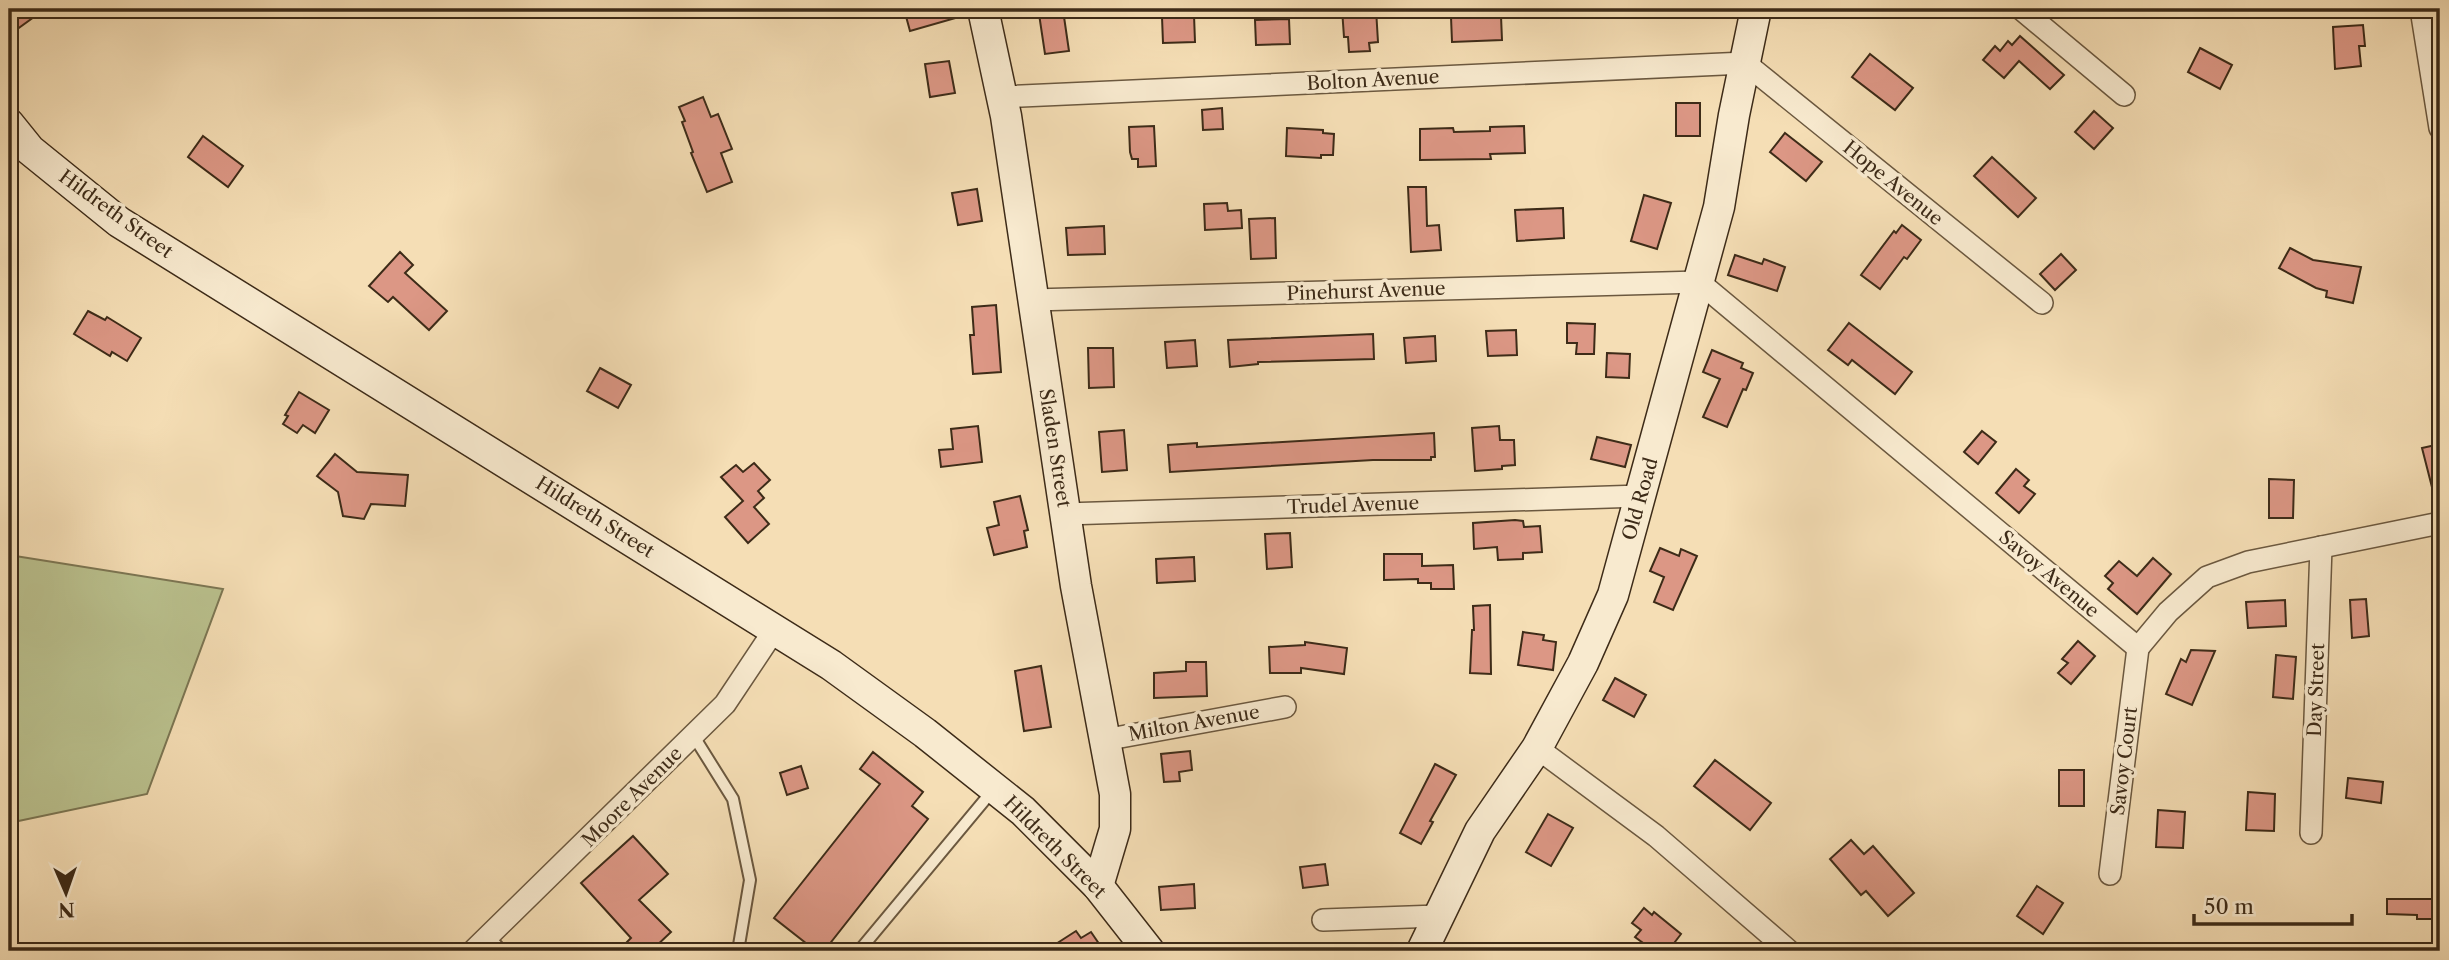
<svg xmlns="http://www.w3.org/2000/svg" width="2449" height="960" font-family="'Libre Caslon Text',serif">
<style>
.green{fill:#bac18e;stroke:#7c7653;stroke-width:2}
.building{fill:#dc9785;stroke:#3d2b18;stroke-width:2}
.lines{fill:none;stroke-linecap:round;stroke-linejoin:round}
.lane-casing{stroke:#6b583f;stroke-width:14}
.street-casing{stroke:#6b583f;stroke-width:24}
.secondary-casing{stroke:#3d2b18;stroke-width:33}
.lane{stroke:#f8eacf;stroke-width:10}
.street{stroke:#f8eacf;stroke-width:21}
.secondary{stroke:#f8eacf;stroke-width:30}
.labels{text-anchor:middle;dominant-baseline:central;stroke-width:7;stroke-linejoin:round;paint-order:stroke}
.street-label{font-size:19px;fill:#3d2b18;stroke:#f8eacf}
</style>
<rect width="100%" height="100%" fill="#f5deb5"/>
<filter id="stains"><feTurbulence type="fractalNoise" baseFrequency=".00286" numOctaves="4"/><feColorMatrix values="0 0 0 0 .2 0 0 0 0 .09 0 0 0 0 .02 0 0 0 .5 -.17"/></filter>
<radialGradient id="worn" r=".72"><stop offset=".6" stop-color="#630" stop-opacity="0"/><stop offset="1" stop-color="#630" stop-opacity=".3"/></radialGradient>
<path class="green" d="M9,555L223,589L147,794L9,823Z"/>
<g class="building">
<path d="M9,9H45L9,35Z"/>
<path d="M904,9H966V15L910,31Z"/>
<path d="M1342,9H1376L1378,42L1369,43L1370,51L1349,52L1348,37H1344Z"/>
<path d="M1063,10L1069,51L1045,54L1039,14Z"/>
<path d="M1194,15L1195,42L1163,43L1162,17Z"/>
<path d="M1501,16L1502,40L1452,42L1451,17Z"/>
<path d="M1289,19L1290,44L1256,45L1255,20Z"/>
<path d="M2363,25L2365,46H2359L2361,66L2335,69L2333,27Z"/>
<path d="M2020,36L2064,75L2050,89L2019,61L2004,78L1983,60L1995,46L2000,51L2008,41L2012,45Z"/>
<path d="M2200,48L2232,65L2220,89L2188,72Z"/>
<path d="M1870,54L1913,88L1895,110L1852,77Z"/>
<path d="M949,61L955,93L930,97L925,64Z"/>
<path d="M703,97L711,117L718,114L732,149L721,153L732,182L707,192L691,153L693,152L682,122L685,121L679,107Z"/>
<rect x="1676" y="103" width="24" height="33"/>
<path d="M1222,108L1223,129L1203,130L1202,110Z"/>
<path d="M2094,111L2113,128L2094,149L2075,132Z"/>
<path d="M1154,126L1156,166L1138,167V159H1132L1130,152L1129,127Z"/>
<path d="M1524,126L1525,153L1490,154L1491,159L1420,160V129L1453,128L1454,132L1490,131V127Z"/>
<path d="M1287,128L1323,130V133L1334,134L1333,155H1321V158L1286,156Z"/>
<path d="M1785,133L1822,162L1806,181L1770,152Z"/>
<path d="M203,136L243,166L228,187L188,157Z"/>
<path d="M1992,157L2036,198L2018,217L1974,176Z"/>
<path d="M1408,187H1426L1427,226L1439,225L1441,250L1411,252Z"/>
<path d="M977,189L982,221L958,225L952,193Z"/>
<path d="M1644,195L1671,203L1657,249L1631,241Z"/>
<path d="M1227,203L1228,211L1241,210L1242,228L1205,230L1204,204Z"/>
<path d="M1563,208L1564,238L1517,241L1515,210Z"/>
<path d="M1275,218L1276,258L1251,259L1249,219Z"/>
<path d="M1902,225L1921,240L1907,259L1904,257L1880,289L1861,275L1894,231L1896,233Z"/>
<path d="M1104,226L1105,254L1068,255L1066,228Z"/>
<path d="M2290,248L2313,260L2361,267L2353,303L2326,297L2327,291L2316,288L2279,268Z"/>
<path d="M400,252L413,265L405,273L447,311L429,330L393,297L388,302L369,286Z"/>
<path d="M2061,254L2076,270L2055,290L2040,274Z"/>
<path d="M1735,255L1762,264L1764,259L1785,267L1777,291L1728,275Z"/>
<path d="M996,305L1001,372L973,374L970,335H974L972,307Z"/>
<path d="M88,311L105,320L107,317L141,338L127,361L112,352L110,356L74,334Z"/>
<path d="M1567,323L1595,324L1594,354H1576L1577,343H1567Z"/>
<path d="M1849,323L1912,372L1895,394L1852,360L1848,365L1828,350Z"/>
<path d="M1516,330L1517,355L1488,356L1486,331Z"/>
<path d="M1373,334L1374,359L1258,362V364L1230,367L1228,340Z"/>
<path d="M1435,336L1436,361L1406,363L1404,338Z"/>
<path d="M1195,340L1197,366L1167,368L1165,342Z"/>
<path d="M1088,348H1113L1114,387L1089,388Z"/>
<path d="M1712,350L1743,363L1741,368L1753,373L1746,390L1743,389L1727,427L1703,417L1720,379L1703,372Z"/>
<path d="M1607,353L1630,354L1629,378L1606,377Z"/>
<path d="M600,368L631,385L618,408L587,391Z"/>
<path d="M299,392L329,410L315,433L303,425L297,433L283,424L288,416L285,415Z"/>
<path d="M978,426L982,462L941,467L939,450L953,449L951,429Z"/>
<path d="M1499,426L1500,440H1514L1515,465L1502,466V469L1475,471L1472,428Z"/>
<path d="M1124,430L1127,470L1102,472L1099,432Z"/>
<path d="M1982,431L1996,442L1978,464L1964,452Z"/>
<path d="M1434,433L1435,457H1431V460H1373L1170,472L1168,445L1197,443V447Z"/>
<path d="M1597,437L1631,445L1625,467L1591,459Z"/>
<path d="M2440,444V494L2434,495L2422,448Z"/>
<path d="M335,454L357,472L408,475L405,506L371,504L364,519L343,516L338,492L317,476Z"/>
<path d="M754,463L770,480L758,491L764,498L754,507L769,524L748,543L725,517L743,501L721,477L736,465L743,472Z"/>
<path d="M2016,469L2029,480L2024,486L2035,494L2019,513L1996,493Z"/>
<path d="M2269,479L2294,480L2293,518H2269Z"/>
<path d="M1020,496L1028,530L1024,531L1027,547L994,555L987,528L999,525L994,502Z"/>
<path d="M1515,520L1523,521L1524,527L1540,526L1542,552L1523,553V559L1498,560L1497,547L1474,549L1473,523Z"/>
<path d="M1290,533L1292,567L1267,569L1265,534Z"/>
<path d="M1660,548L1679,556L1681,549L1697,556L1673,610L1654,602L1664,577L1650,571Z"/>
<path d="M1384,554H1422V566L1453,565L1454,589H1431V583H1418V579L1384,580Z"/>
<path d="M1194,557L1195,581L1157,583L1156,559Z"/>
<path d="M2153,558L2171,574L2137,614L2108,589L2113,583L2105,576L2119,561L2137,576Z"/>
<path d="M2366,599L2369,636L2352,638L2350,600Z"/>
<path d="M2285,600L2286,626L2248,628L2246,602Z"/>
<path d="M1490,605L1491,674L1470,673L1472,630H1474L1473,606Z"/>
<path d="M1523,632L1544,635L1543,640L1556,642L1553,670L1518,665Z"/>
<path d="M2078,641L2095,656L2071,684L2058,673L2068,663L2062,659Z"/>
<path d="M1305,642L1347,648L1344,674L1301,668V673H1270L1269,647L1305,645Z"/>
<path d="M2191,650L2215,651L2192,705L2166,694L2181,659L2186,662Z"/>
<path d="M2276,655L2296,657L2293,699L2273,697Z"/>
<path d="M1186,662H1206L1207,696L1154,698V673L1186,671Z"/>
<path d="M1041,666L1051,727L1024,731L1015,671Z"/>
<path d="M1615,678L1646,695L1634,717L1603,700Z"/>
<path d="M1190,751L1192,770L1179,772L1180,781L1164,782L1161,754Z"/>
<path d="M873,752L923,792L912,806L928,819L824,951H816L774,918L880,784L860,769Z"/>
<path d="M1715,760L1771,803L1750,830L1694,786Z"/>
<path d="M1435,764L1456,775L1430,821L1433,822L1421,844L1400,833Z"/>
<path d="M801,766L808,788L787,795L780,773Z"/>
<rect x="2059" y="770" width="25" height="36"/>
<path d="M2348,778L2383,782L2381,803L2346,798Z"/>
<path d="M2248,792L2275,794L2274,831L2246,830Z"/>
<path d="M2158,810L2185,812L2183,848L2156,847Z"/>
<path d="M1548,814L1573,828L1551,866L1526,852Z"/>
<path d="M633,836L668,874L639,900L671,932L651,951H618L631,938L581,883Z"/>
<path d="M1851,840L1864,854L1873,846L1914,893L1888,916L1866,891L1861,895L1830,859Z"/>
<path d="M1325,864L1328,885L1303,888L1300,867Z"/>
<path d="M1194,884L1195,908L1161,910L1159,887Z"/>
<path d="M2037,886L2063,903L2043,934L2017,916Z"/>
<path d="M2387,899H2440V915H2434V919H2417V915L2387,914Z"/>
<path d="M1644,908L1652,915L1654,912L1681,934L1668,951H1654L1635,937L1641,930L1632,923Z"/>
<path d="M1076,931L1081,938L1091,932L1104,951H1045Z"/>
</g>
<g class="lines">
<defs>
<g id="lane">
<path d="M693,735L733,799L750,880L738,951"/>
<path d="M489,937L502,951"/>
<path d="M859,951L993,790"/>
</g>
<g id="street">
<path d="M2021,9L2124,95"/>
<path d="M2421,9L2440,128"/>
<path d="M1002,97L1745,63L2042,303"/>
<path d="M1033,300L1699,282L2138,648L2168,612L2207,577L2248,562L2440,523"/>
<path d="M1065,514L1641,496"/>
<path d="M1104,740L1285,707"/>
<path d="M1537,748L1656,836L1789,951"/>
<path d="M2311,833L2321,547"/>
<path d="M2110,874L2138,648"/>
<path d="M1323,920L1438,916"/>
<path d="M473,951L725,704L775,629"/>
</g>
<g id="secondary">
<path d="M983,9L1006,116L1076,586L1115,794V829L1098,886"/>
<path d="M9,124L30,150L119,222L831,665L925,733L1023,811L1098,886L1149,951"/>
<path d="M1422,951L1480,831L1537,748L1583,663L1613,595L1719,207L1734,115L1756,9"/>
</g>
</defs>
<use href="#lane" class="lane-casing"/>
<use href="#street" class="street-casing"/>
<use href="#secondary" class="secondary-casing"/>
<use href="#lane" class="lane"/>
<use href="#street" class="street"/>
<use href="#secondary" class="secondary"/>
</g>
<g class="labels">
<g class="street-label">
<text transform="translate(1373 80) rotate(-3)">Bolton Avenue</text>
<text transform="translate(1893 183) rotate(39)">Hope Avenue</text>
<text transform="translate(116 214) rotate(36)">Hildreth Street</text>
<text transform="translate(1366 291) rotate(-2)">Pinehurst Avenue</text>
<text transform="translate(1055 448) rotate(81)">Sladen Street</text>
<text transform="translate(1640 499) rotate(-74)">Old Road</text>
<text transform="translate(1353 505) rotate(-2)">Trudel Avenue</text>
<text transform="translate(595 517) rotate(32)">Hildreth Street</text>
<text transform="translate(2049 574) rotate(40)">Savoy Avenue</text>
<text transform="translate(2316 690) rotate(-88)">Day Street</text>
<text transform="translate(1194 723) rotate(-10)">Milton Avenue</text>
<text transform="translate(2124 761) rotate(-83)">Savoy Court</text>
<text transform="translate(632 797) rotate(-45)">Moore Avenue</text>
<text transform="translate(1055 847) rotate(45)">Hildreth Street</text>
</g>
</g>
<rect width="2449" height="960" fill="none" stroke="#f5deb5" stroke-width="35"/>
<rect x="10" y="10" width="2428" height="939" fill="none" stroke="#3d2b18" stroke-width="3.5"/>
<rect x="18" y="18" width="2414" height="925" fill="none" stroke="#3d2b18" stroke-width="2"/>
<g transform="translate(66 893) rotate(178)" stroke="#f8eacf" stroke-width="5" paint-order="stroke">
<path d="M0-5L12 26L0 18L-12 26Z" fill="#3d2b18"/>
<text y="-10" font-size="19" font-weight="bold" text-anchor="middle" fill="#3d2b18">N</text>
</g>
<path d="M2194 914v10h158v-10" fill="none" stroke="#3d2b18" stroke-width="3.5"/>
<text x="2204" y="914" font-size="21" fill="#3d2b18" stroke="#f8eacf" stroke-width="5" paint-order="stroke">50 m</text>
<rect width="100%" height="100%" filter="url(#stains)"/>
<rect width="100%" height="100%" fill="url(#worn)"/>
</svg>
